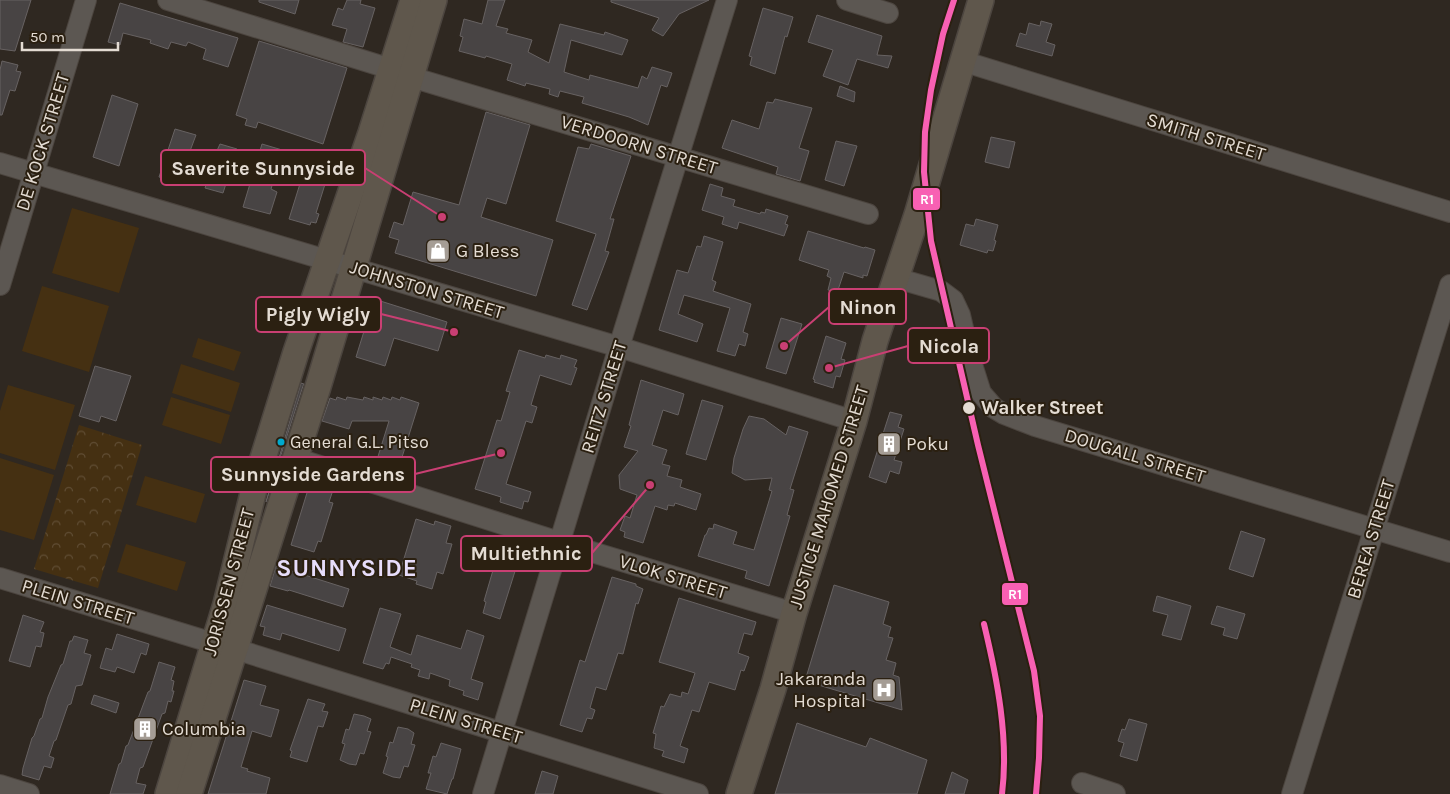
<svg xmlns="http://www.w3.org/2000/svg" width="1450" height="794" font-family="Karla,sans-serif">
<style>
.park{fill:url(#park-crowns)}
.pitch{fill:#453012}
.building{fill:#484444;stroke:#676262}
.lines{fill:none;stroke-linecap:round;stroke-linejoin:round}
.minor-casing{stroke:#4c453f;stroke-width:22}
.major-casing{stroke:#4c453f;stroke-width:28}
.minor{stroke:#5c5752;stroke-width:20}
.major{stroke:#5f574c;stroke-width:25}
.rail-1-casing{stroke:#2b2011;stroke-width:10}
.rail-1{stroke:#f860b3;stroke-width:6}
.stop-dot{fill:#e4dcd3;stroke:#2b2011;stroke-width:2}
.bus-dot{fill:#00a9ce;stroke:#2b2011;stroke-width:2}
.labels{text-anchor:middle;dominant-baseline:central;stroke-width:4;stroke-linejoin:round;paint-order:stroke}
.bus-label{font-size:18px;fill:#e4dcd3;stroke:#2b2011;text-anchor:start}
.street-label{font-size:19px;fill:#e4dcd3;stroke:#2b2011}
.poi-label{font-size:19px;fill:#e4dcd3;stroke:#2b2011;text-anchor:start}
.stop-label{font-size:19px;font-weight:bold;fill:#e4dcd3;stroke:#2b2011;text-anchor:start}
.district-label{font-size:24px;font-weight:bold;letter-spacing:1px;fill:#e7ddfa;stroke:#2b2011}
.leader{fill:none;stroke:#c93f73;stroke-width:2}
.callout-dot{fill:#c93f73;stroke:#2b2011;stroke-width:2}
.callout{fill:#2b2011;stroke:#c93f73;stroke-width:2}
.callout-label{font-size:20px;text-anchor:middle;font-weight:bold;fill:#e4dcd3}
.line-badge{stroke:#2b2011;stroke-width:2}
.badge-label{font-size:14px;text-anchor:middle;font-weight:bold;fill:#fff}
</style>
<defs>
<pattern id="park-crowns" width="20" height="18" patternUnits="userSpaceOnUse" patternTransform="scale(1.25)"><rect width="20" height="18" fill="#453012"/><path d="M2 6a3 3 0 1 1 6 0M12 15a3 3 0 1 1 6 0" fill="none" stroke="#604d34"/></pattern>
</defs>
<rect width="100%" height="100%" fill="#2f2821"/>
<path class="park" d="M79,425L142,445L98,588L34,569Z"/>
<g class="pitch">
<path d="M72,208L139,228L119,293L52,273Z"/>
<path d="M42,286L109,306L89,372L22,351Z"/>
<path d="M198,338L241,352L234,371L192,357Z"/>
<path d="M181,364L240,383L231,412L172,393Z"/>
<path d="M8,385L75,405L55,470L0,453V411Z"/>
<path d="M171,397L230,415L221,444L162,425Z"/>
<path d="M0,458L54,475L34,540L0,530Z"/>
<path d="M145,476L205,494L196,523L136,505Z"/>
<path d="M126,544L186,562L177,591L117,572Z"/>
</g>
<g class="building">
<path d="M0,0H31L15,51L0,49Z"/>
<path d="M259,0H299L295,14L259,2Z"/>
<path d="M347,0H361L360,4L375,8L363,47L343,42L347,29L332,25L338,8L343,10Z"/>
<path d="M488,0H505L496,26L508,29L506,33L532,40L528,52L549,63L560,24L604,35L605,32L628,40L622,55L571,40L564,72L589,80L590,75L638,88L642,76L647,79L652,67L672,73L667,87L661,85L648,125L629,117L582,103L584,97L560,91L558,97L549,94L550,89L526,83L525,86L507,80L512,64L486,56L485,58L459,51L463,37L460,36L464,19L482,24Z"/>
<path d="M611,0H709L679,14L663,36L652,30L659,18L611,2Z"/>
<path d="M120,3L238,38L228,67L203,59L206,49L188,42L186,46L171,42L168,49L150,43L151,40L123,33L120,45L108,42Z"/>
<path d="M763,8L793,17L787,37L785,36L775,74L750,65L752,57L749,56Z"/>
<path d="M817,15L882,36L877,55L892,56L888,68L857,59L848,85L823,76L833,50L808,42Z"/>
<path d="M1041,21L1052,24L1046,42L1055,45L1052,56L1016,46L1020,33L1026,35L1029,23L1040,26Z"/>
<path d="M259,41L347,68L323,144L258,122L256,128L245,125L247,119L236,115Z"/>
<path d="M2,61L18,65L16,71L21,72L15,91L10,90L2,115H0V70Z"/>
<path d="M840,86L855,92L854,102L837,96Z"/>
<path d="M112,95L138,104L119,166L93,157Z"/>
<path d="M775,99L812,108L799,148L809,151L800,181L776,174L778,167L722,148L732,120L759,129L767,102L773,103Z"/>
<path d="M486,112L530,125L506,204L487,198L481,217L553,240L536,296L395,253L399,240L389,237L394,222L403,225L413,192L459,205Z"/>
<path d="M175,129L196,135L178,183L159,177Z"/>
<path d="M991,137L1015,142L1009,168L985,162Z"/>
<path d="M836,141L857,146L844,186L825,180Z"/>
<path d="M220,144L237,149L223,193L205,188L209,177L203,175L209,153L215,155Z"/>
<path d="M262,144L289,152L283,168L278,166L271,189L277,192L270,214L243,207Z"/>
<path d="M591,144L631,156L610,219H614L605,251L609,252L587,310L572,305L596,234L556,221L578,147L589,149Z"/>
<path d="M308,158L331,165L316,213L319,214L316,223L311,222L310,225L289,219Z"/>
<path d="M710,184L723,188L721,196L735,200L733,206L760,214L761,212L765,213L766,209L788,216L785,224L788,225L784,236L739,222L737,229L722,224L724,217L702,210Z"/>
<path d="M976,219L998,225L994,240L996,241L993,251L988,250L987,253L960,245L966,224L974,226Z"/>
<path d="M808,231L864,248L865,247L875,250L867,276L863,275V278L844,272L837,293L828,290L831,278L827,276L829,270L799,260Z"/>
<path d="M704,236L723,242L712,280L716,282L713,291L751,304L743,332L748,334L745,346L739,344L735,356L717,351L730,308L684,295L678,314L703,324L697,342L659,330L677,270L688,273L697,246L701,247Z"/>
<path d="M374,299L447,322L438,351L394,338L385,366L356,357Z"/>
<path d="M781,318L802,324L786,374L766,368Z"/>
<path d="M826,336L846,343L841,359L845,360L840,377L836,376L833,388L814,382L815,380L813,379Z"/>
<path d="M519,350L545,358L546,355L560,359L561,355L577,360L574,367L577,368L571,385L540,375L531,405L537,407L532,423L526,421L506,484L531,492L528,502L524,501L522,509L500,502L501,497L475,489L497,420L501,421L510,392L506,391Z"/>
<path d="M95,366L131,376L116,421L101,416L99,422L79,416Z"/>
<path d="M641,380L684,394L678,415L663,410L652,445L667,450L662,464L670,466L667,476L682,480L680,487L701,494L696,510L675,503L674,506L668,505L667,510L655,506L643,543L624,537L625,532L620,530L625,516L630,518L637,495L620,489L619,475L638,451L624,447L631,426L629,425Z"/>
<path d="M301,383L304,384L303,386L266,502Z"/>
<path d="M337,397L346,400L347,397L363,400L364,397L373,400V397L382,400L383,397L391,400L392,397L400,400L401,397L419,403L398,470L376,463L389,421H352L349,429L322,421L330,398L336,400Z"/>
<path d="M702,400L723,406L706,460L686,454Z"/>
<path d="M890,412L902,415L898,427L904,429L894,460L902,462L899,474L890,471L886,483L869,477Z"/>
<path d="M749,416L764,419L786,435L789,426L808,432L790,489L794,490L787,515L790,516L769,586L745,578L747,571L698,556L705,535H706L709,528L713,529L714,524L737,532L733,544L754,550L772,491L769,490L772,478L745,480L732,473L734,458L743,429Z"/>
<path d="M310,483L333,490L329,502L333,503L321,542L318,541L314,552L291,545Z"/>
<path d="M416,519L434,525L435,521L451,526L446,543L452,544L443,574L437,572L432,589L416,584L417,581L399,575Z"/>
<path d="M1241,531L1265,539L1253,577L1229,569Z"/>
<path d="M504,543L522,549L500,619L483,613L486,602L484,601L496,560L499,561Z"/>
<path d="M276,566L349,589L343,607L289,590L288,591L270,586Z"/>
<path d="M612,577L636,584V586L643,589L638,604L636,603L623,654L618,653L606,690L596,687L590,708L595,710L592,719L587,718L582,732L560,725L580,660L585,662Z"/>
<path d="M834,585L889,602L883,624L891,627L888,637L893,638L886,660L896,663L893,675L899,677L902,710L805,681Z"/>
<path d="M1157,596L1191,606L1181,640L1162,635L1168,615L1153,611Z"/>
<path d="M679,598L756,622L752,635L744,633L738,653L749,657L744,671L741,670L735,690L709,682L699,712L692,710L680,746L688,749L684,763L662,756L664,751L654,748L656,734L653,733L661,706L664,707L670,694L681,697L682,692L688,694L695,673L659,662Z"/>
<path d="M267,605L346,629L339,651L282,633L280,640L263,635L265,627L260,626Z"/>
<path d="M1217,606L1245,614L1237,639L1223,635L1225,628L1211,624Z"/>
<path d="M380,608L401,614L390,647L411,655L417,635L461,649L467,630L484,636L471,679L483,683L478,700L463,695L464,691L449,686L450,680L430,673L429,679L418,676L420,670L411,667L412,664L391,657L389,664L386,663L383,669L363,663Z"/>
<path d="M23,615L44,622L40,632L44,633L41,647L36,646L30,667L9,661Z"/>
<path d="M117,634L149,644L146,655L141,653L134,673L117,667L115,672L100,668L106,648L112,650Z"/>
<path d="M74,636L88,640L84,653L91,655L82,685L76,686L71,704L68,705L56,740L54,741L49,756L54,758L51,768L44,766L39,780L22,775L23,768L32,738L34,736L40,719L42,718L48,697L61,665L63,664L70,641H72Z"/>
<path d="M159,662L175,667L171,680L174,681L172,691H174L171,702L168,701L165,713L162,714L143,767L140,768L136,783L146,785L143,794H110L119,764L121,763L126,746L128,745L148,692L150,691Z"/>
<path d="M244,680L266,686L260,705L279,710L271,737L252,731L241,767L248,769L247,771L270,778L266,794H208Z"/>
<path d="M94,695L119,703L116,713L91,704Z"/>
<path d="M308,699L325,704L322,711L328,712L323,727L318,726L307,762L290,757L292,751L290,750Z"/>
<path d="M354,714L364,716L371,719L367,731L371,732L364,754L360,753L356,765L349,764L340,760L345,744L342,743L346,729L349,730Z"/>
<path d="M1129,719L1147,724L1137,761L1120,756L1124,743L1118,741L1122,729L1125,730Z"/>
<path d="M797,723L866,747L870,738L927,760L917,794H775Z"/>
<path d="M398,727L408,729L414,733L411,744L415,745L408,767L404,766L400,778L393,777L383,773L388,757L386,756L390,742L393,743Z"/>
<path d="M441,743L461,749L453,779H452L447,794L426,789L431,773H428L433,756L436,757Z"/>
<path d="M542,771L558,776L553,794H535Z"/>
<path d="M952,772L968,780L964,794H945Z"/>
</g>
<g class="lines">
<defs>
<g id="minor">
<path d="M168,0L391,69"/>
<path d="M847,0L888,13"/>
<path d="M962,61L1450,212"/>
<path d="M411,77L868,214"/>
<path d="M0,163L619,347L854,421"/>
<path d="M896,278L941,291L953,300L960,315L970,358L981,393L994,408L1004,414L1035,426L1450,552"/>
<path d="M0,285L86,0"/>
<path d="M295,458L559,542L794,613"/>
<path d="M0,578L213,643"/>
<path d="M235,649L698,794"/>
<path d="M1082,783L1115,794"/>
<path d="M0,785L29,794"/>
<path d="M483,794L619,347L727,0"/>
<path d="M1292,794L1450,285"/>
</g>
<g id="major">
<path d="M168,794L226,604L256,481L296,352L371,133L413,0"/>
<path d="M189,794L317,390L434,0"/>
<path d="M739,794L773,689L794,613L854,421L875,341L917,215L981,0"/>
</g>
</defs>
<use href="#minor" class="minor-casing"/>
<use href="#major" class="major-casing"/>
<use href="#minor" class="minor"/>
<use href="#major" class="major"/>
<defs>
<g id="rail-1">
<path d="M954,0L943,34L931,90L925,132L924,172L931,241L978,445L1034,671L1040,716L1039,758L1036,794"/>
<path d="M984,624C997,678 1009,738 1002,794"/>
</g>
</defs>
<use href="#rail-1" class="rail-1-casing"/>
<use href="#rail-1" class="rail-1"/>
</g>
<defs>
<symbol id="shop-square" viewBox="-11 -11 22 22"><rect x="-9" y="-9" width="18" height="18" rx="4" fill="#a59d95" stroke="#2b2011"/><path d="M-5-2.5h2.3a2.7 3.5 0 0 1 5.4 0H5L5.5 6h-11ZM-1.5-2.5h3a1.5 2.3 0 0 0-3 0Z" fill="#fff"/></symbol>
<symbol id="building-square" viewBox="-11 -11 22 22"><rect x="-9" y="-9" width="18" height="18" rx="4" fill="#a59d95" stroke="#2b2011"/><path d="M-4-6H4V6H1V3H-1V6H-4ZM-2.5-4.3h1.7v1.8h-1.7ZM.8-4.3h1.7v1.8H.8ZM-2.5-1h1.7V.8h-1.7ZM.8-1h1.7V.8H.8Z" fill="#fff"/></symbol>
<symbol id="hospital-square" viewBox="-11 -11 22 22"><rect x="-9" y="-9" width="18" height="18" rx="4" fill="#a59d95" stroke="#2b2011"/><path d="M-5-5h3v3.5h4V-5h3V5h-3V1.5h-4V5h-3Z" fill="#fff"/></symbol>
</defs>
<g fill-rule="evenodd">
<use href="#shop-square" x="424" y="237" width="28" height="28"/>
<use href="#building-square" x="875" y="430" width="28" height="28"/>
<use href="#hospital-square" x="870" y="676" width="28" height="28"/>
<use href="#building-square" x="131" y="715" width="28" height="28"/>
</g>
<circle class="stop-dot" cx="969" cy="408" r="7"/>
<circle class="bus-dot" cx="281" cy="442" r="4.5"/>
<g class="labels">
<g class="bus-label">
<text x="290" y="442">General G.L. Pitso</text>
</g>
<g class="street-label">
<text transform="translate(1206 137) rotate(17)">SMITH STREET</text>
<text transform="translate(43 142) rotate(-73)">DE KOCK STREET</text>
<text transform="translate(639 145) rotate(17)">VERDOORN STREET</text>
<text transform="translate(427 290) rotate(17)">JOHNSTON STREET</text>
<text transform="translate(604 397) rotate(-73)">REITZ STREET</text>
<text transform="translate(1135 456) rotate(17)">DOUGALL STREET</text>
<text transform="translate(829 497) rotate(-73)">JUSTICE MAHOMED STREET</text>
<text transform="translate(1371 539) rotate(-73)">BEREA STREET</text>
<text transform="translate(673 577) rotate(17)">VLOK STREET</text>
<text transform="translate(229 582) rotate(-75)">JORISSEN STREET</text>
<text transform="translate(78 602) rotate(17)">PLEIN STREET</text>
<text transform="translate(466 721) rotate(17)">PLEIN STREET</text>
</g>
<g class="poi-label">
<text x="456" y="251">G Bless</text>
<text x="906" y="444">Poku</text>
<text x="866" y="679" text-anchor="end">Jakaranda<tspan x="866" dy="22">Hospital</tspan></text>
<text x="162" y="729">Columbia</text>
</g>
<g class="stop-label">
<text x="981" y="408">Walker Street</text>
</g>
<g class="district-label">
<text x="347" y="568">SUNNYSIDE</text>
</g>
</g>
<path class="leader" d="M442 217L365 168M784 346L829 307M454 332L381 314M829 368L908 346M501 453L415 474M650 485L592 553"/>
<g class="callout-dot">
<circle cx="442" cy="217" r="5"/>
<circle cx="784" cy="346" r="5"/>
<circle cx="454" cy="332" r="5"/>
<circle cx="829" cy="368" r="5"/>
<circle cx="501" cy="453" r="5"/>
<circle cx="650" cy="485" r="5"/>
</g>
<g class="callout">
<rect x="161" y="150" width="204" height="35" rx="5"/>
<rect x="829" y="289" width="77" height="35" rx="5"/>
<rect x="256" y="297" width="125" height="35" rx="5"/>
<rect x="908" y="328" width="81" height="35" rx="5"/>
<rect x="211" y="457" width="204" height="35" rx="5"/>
<rect x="461" y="536" width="131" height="35" rx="5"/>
</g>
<g class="callout-label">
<text x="263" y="175">Saverite Sunnyside</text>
<text x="868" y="314">Ninon</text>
<text x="318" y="321">Pigly Wigly</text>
<text x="949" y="353">Nicola</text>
<text x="313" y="481">Sunnyside Gardens</text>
<text x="526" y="560">Multiethnic</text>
</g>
<g class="line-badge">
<rect x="912" y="187" width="29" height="24" rx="5" fill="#f860b3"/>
<rect x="1001" y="582" width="28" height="24" rx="5" fill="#f860b3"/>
</g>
<g class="badge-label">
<text x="927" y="204">R1</text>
<text x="1015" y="599">R1</text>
</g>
<path d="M22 42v8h96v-8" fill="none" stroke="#e4dcd3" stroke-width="2.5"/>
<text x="30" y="42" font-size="15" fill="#e4dcd3" stroke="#2b2011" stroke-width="4" paint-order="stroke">50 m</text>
</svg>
